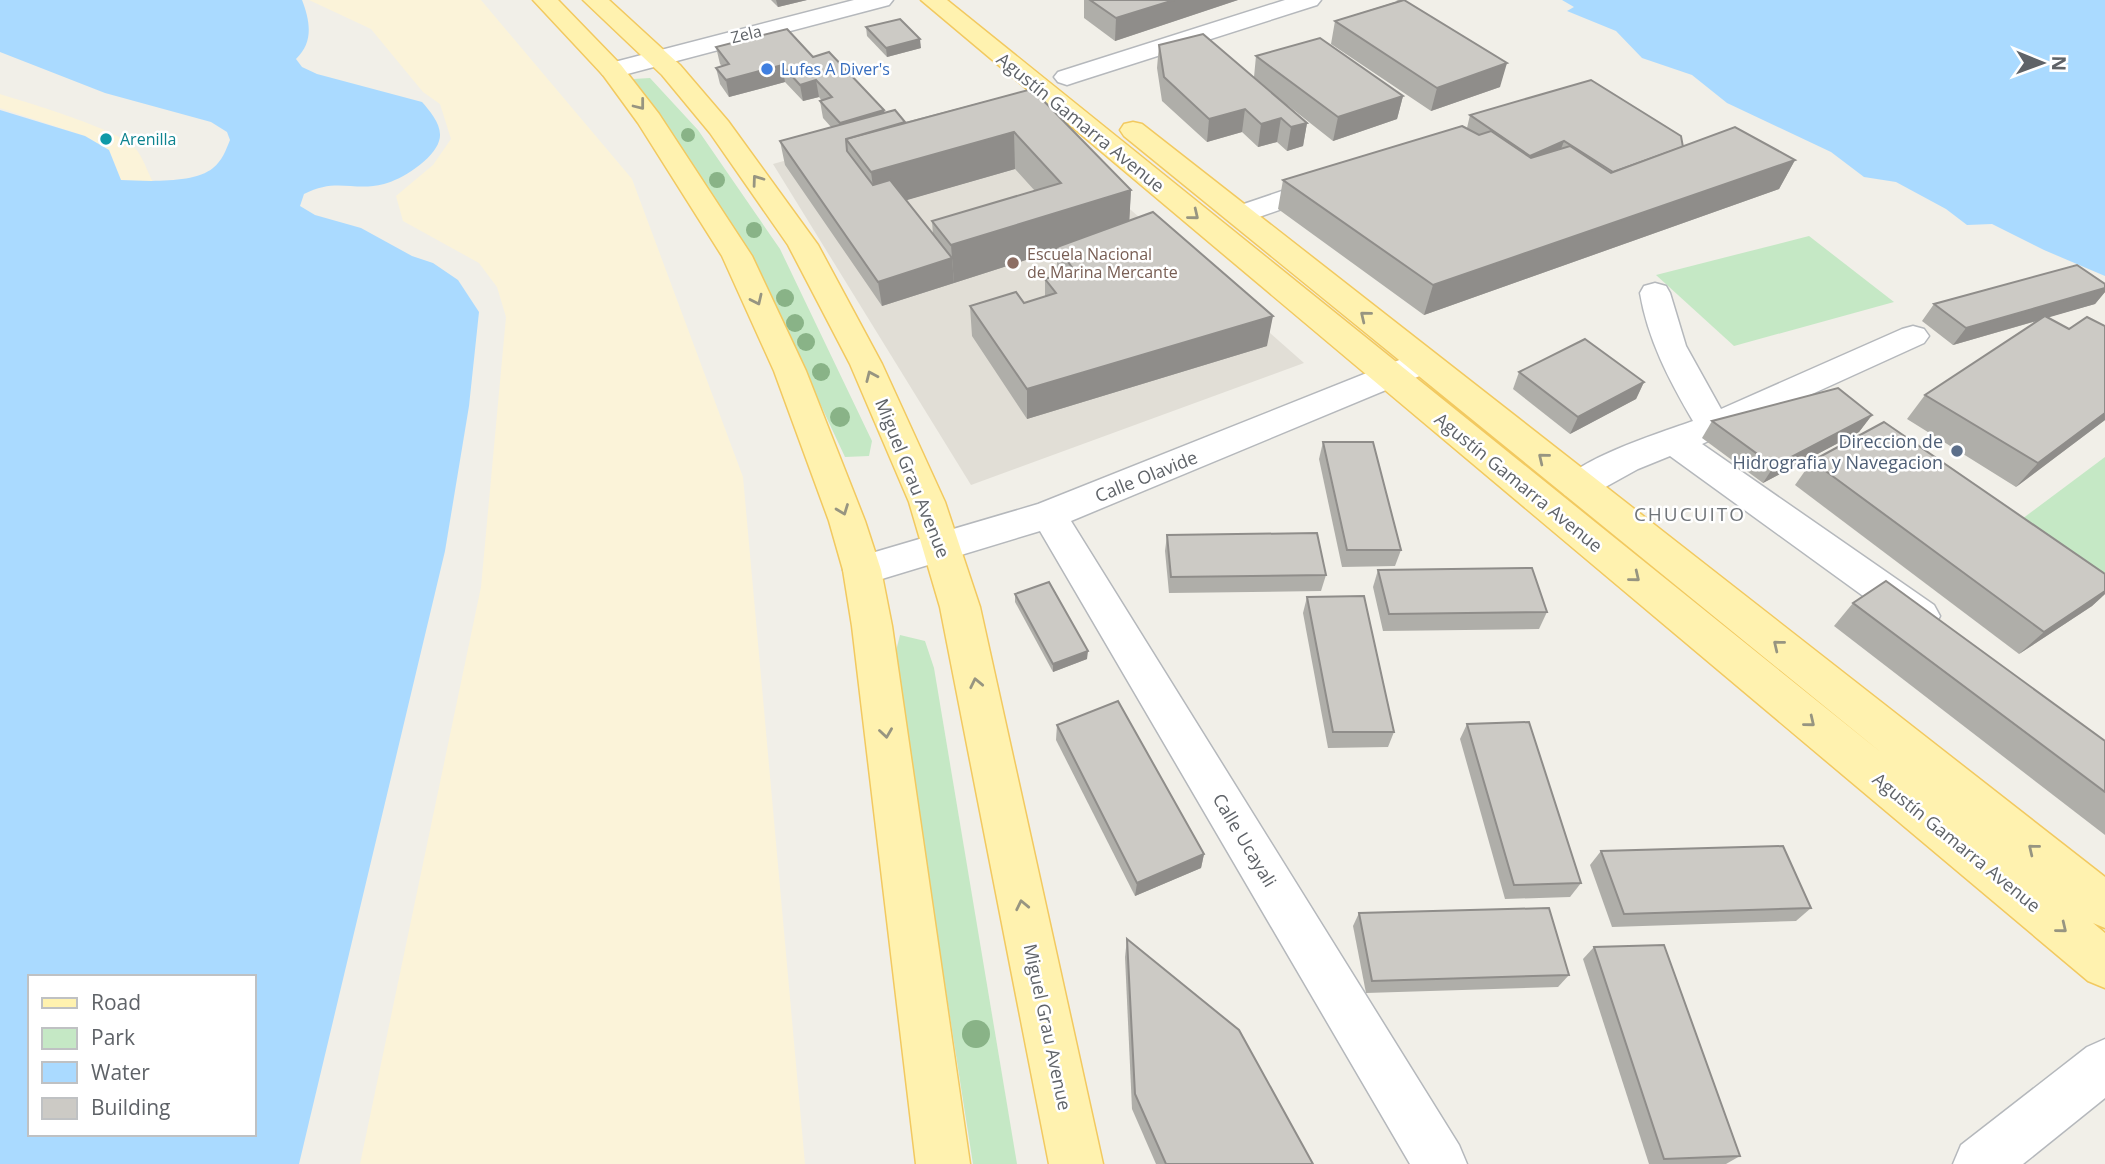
<svg xmlns="http://www.w3.org/2000/svg" width="2105" height="1164" font-family="'Open Sans',sans-serif">
<style>
.education{fill:#e1ded6}
.green{fill:#c5e8c5}
.sand{fill:#fbf3d9}
.water{fill:#aadaff;fill-rule:evenodd}
.lines{fill:none;stroke-linecap:round;stroke-linejoin:round}
.minor-casing{stroke:#b5b8bc;stroke-width:3}
.major-casing{stroke:#f2c960;stroke-width:3}
.minor{fill:#fff;fill-rule:evenodd}
.major{fill:#fff2af;fill-rule:evenodd}
.tree{fill:#89b387}
.wall{fill:#afaea9;fill-rule:evenodd}
.shaded-wall{fill:#8f8d8a}
.building{fill:#cccac5;stroke:#8f8d8a;stroke-width:2}
.oneway{stroke:#979581}
.shop-dot{fill:#3f7fe0;stroke:#fff;stroke-width:2.5}
.culture-dot{fill:#0f9aa8;stroke:#fff;stroke-width:2.5}
.education-dot{fill:#8d6e63;stroke:#fff;stroke-width:2.5}
.service-dot{fill:#5c6f8a;stroke:#fff;stroke-width:2.5}
.labels{text-anchor:middle;dominant-baseline:central;stroke-width:5;stroke-linejoin:round;paint-order:stroke}
.far-street-label{font-size:16px;fill:#5f6368;stroke:#fff}
.far-shop-label{font-size:16px;fill:#366cbe;stroke:#fff;text-anchor:start}
.far-culture-label{font-size:16px;fill:#0d838f;stroke:#fff;text-anchor:start}
.far-education-label{font-size:16px;fill:#785e54;stroke:#fff;text-anchor:start}
.street-label{font-size:18px;fill:#5f6368;stroke:#fff}
.service-label{font-size:18px;fill:#4e5e75;stroke:#fff;text-anchor:end}
.neighbourhood-label{font-size:19px;letter-spacing:2px;fill:#70757a;stroke:#fff}
</style>
<rect width="100%" height="100%" fill="#f1efe8"/>
<path class="education" d="M1019,111L1304,363L971,485L773,164L893,130Z"/>
<g class="green">
<path d="M650,78L698,130L780,249L872,441L869,456L845,457L747,247L633,79Z"/>
<path d="M1809,236L1894,302L1734,346L1656,275Z"/>
<path d="M2105,457V583L2014,525Z"/>
<path d="M900,635L925,641L934,668L1017,1164H973L894,659Z"/>
</g>
<g class="sand">
<path d="M309,0H481L632,179L743,477L805,1164H360L481,587L506,317L497,287L479,263L403,221L396,196L433,165L451,139L440,104L423,92L371,29Z"/>
<path d="M0,94C28,103 118,129 135,148C143,157 147,171 153,182L121,180L109,150L85,136L0,108Z"/>
</g>
<g class="water">
<path d="M0,0H302C310,21 314,42 296,59L302,67L317,74L422,102C430,111 444,127 439,141C434,159 401,180 384,184C353,192 337,177 304,194L300,206L315,215L361,228L412,256L433,263L458,280L479,312L469,406L445,551L299,1164H0V110L85,136L109,150L121,180C145,181 194,184 213,168C222,161 226,150 230,140L227,132L211,122L105,93L0,52ZM30,977H254V1134H30Z"/>
<path d="M1562,0H2105V276L2044,250L1992,224L1967,225L1946,209L1896,182L1864,177L1831,152L1727,103L1692,75L1642,58L1616,31L1567,11L1574,7Z"/>
</g>
<g class="lines">
<defs>
<g id="minor">
<path d="M854,0H893L889,5L612,78L603,75L599,70L603,65Z"/>
<path d="M1285,0H1321L1317,5L1076,82L1067,85L1058,82L1054,77L1058,72Z"/>
<path d="M1329,175L1339,177L1343,183L1339,189L1239,224L1229,221L1225,215L1229,209Z"/>
<path d="M1655,283L1666,286L1670,293L1686,346L1721,409L1902,329L1913,326L1924,329L1929,336L1924,343L1702,444L1934,605L1940,616L1934,627L1920,632L1906,627L1670,456L1638,469L1591,495L1578,499L1565,495L1560,486C1575,459 1663,432 1693,421C1669,380 1648,340 1640,293L1644,286Z"/>
<path d="M1422,351L1434,354L1438,362L1434,370L1071,521L1459,1145L1467,1164H1410L1040,531L862,585L848,580L843,570L848,560L1038,504Z"/>
<path d="M2105,1039V1098L2023,1164H1953L1961,1145L2087,1047Z"/>
</g>
<g id="major">
<path d="M533,0H558L621,65L659,114L752,256L806,371L865,521L881,570L892,626L970,1164H916L852,626L843,570L829,521L774,371L722,256L638,123L603,75Z"/>
<path d="M583,0H609L680,65L728,121L818,245L882,364L945,502L980,607L1103,1164H1049L940,607L909,502L850,364L788,245L710,133L662,75Z"/>
<path d="M921,0H947L1883,754L1124,136L1120,130L1124,124L1133,122L1142,124L2105,877V928L2093,923L2105,933V988L2088,981Z"/>
</g>
</defs>
<use href="#minor" class="minor-casing"/>
<use href="#major" class="major-casing"/>
<use href="#minor" class="minor"/>
<use href="#major" class="major"/>
</g>
<g class="tree">
<circle cx="688" cy="135" r="7"/>
<circle cx="717" cy="180" r="8"/>
<circle cx="754" cy="230" r="8"/>
<circle cx="785" cy="298" r="9"/>
<circle cx="795" cy="323" r="9"/>
<circle cx="806" cy="342" r="9"/>
<circle cx="821" cy="372" r="9"/>
<circle cx="840" cy="417" r="10"/>
<circle cx="976" cy="1034" r="14"/>
</g>
<g class="wall">
<path d="M771,0H807L778,7Z"/>
<path d="M1084,0H1238L1115,41L1084,18Z"/>
<path d="M1396,0H1405H1404L1500,87L1431,111L1331,44L1335,21L1398,1Z"/>
<path d="M866,27L921,48L887,57L867,36Z"/>
<path d="M1159,45L1254,77L1256,56L1403,96L1397,119L1333,141L1286,104L1307,123L1303,146L1287,151L1277,142L1258,147L1242,132L1207,142L1162,101L1157,68Z"/>
<path d="M716,47L813,57L884,110L885,113L905,122L1032,89L1131,190L1129,220L1267,346L1027,419L972,336L970,306L1024,303L1045,296V279L1057,275V250L882,306L785,165L780,141L831,127L823,118L820,101H822L819,97L803,101L785,82L729,97L720,84L716,68L722,66L720,64ZM1015,169L1035,191L932,221L933,235L906,200Z"/>
<path d="M1470,115L1683,147L1795,160L1779,189L1424,315L1278,209L1283,180L1467,128Z"/>
<path d="M2105,284V292L2095,304L2048,317L2069,329L2105,326V420L2016,487L1907,419L1925,395L2037,321L1953,345L1922,321L1934,304Z"/>
<path d="M1519,372L1644,382L1636,399L1570,434L1513,389Z"/>
<path d="M1872,415L1859,432L1763,483L1702,438L1712,421Z"/>
<path d="M1323,442L1401,550L1395,566L1342,567L1319,459Z"/>
<path d="M1812,461L2105,574V594L2092,606L2019,654L1795,485Z"/>
<path d="M1167,535L1326,575L1321,591L1169,593L1165,551Z"/>
<path d="M1378,570L1547,612L1539,629L1383,631L1373,587Z"/>
<path d="M1015,594L1087,659L1053,672L1015,602Z"/>
<path d="M1307,597L1394,732L1388,747L1328,748L1303,613Z"/>
<path d="M1853,603L2105,741V835L1834,626Z"/>
<path d="M1467,724L1581,883L1570,897L1505,899L1460,739Z"/>
<path d="M1057,725L1204,854L1201,868L1135,896L1056,740Z"/>
<path d="M1601,851L1811,908L1796,921L1612,927L1590,865Z"/>
<path d="M1359,913L1569,975L1558,987L1366,993L1353,926Z"/>
<path d="M1127,939L1313,1164H1156L1132,1109L1125,957Z"/>
<path d="M1594,947L1740,1156L1726,1164H1649L1583,959Z"/>
</g>
<g class="shaded-wall">
<path d="M776,0H807L778,7Z"/>
<path d="M1174,0H1238L1115,41L1116,18Z"/>
<path d="M920,39L921,48L887,57L886,48Z"/>
<path d="M1507,63L1500,87L1431,111L1437,88Z"/>
<path d="M782,65L785,82L729,97L726,80Z"/>
<path d="M816,80L819,97L803,101L800,85Z"/>
<path d="M1403,96L1397,119L1333,141L1338,117Z"/>
<path d="M1245,109L1242,132L1207,142L1209,119Z"/>
<path d="M884,110L886,127L843,140L840,123Z"/>
<path d="M1281,118L1277,142L1258,147L1261,124Z"/>
<path d="M1307,123L1303,146L1287,151L1291,127Z"/>
<path d="M1014,132L1015,169L876,209L871,172Z"/>
<path d="M1564,141L1555,165L1522,180L1530,156Z"/>
<path d="M1795,160L1779,189L1424,315L1433,285Z"/>
<path d="M1131,190L1129,227L1057,247V250L954,283L951,245Z"/>
<path d="M952,258L954,283L882,306L878,282Z"/>
<path d="M2105,288V292L2095,304L1953,345L1966,328Z"/>
<path d="M1273,316L1267,346L1027,419V389Z"/>
<path d="M1644,382L1636,399L1570,434L1578,417Z"/>
<path d="M2105,413V420L2016,487L2038,463Z"/>
<path d="M1872,415L1859,432L1763,483L1774,466Z"/>
<path d="M2105,591V594L2092,606L2019,654L2044,632Z"/>
<path d="M1088,651L1087,659L1053,672V664Z"/>
<path d="M1204,854L1201,868L1135,896L1137,883Z"/>
</g>
<g class="building">
<path d="M1090,0H1174L1116,18Z"/>
<path d="M1404,0L1507,63L1437,88L1335,21Z"/>
<path d="M900,19L920,39L886,48L866,27Z"/>
<path d="M787,29L813,57L829,52L884,110L840,123L820,101L832,97L816,80L800,85L782,65L726,80L716,68L729,64L716,47Z"/>
<path d="M1203,34L1307,123L1291,127L1281,118L1261,124L1245,109L1209,119L1164,77L1159,45Z"/>
<path d="M1320,38L1403,96L1338,117L1256,56Z"/>
<path d="M1591,80L1681,136L1683,147L1613,172L1564,141L1530,156L1470,115Z"/>
<path d="M1032,89L1131,190L951,245L932,221L1061,183L1014,132L871,172L846,139Z"/>
<path d="M895,110L905,122L846,139L847,151L873,185L890,180L952,258L878,282L780,141Z"/>
<path d="M1462,126L1479,135L1491,131L1531,158L1570,146L1611,173L1735,127L1795,160L1433,285L1283,180Z"/>
<path d="M1153,212L1273,316L1027,389L970,306L1016,292L1024,303L1056,293L1045,279L1074,270L1057,247Z"/>
<path d="M2077,265L2105,284V288L1966,328L1934,304Z"/>
<path d="M2045,316L2069,329L2087,317L2105,326V413L2038,463L1925,395Z"/>
<path d="M1585,339L1644,382L1578,417L1519,372Z"/>
<path d="M1838,388L1872,415L1774,466L1712,421Z"/>
<path d="M1884,422L2105,574V591L2044,632L1812,461Z"/>
<path d="M1323,442H1373L1401,550H1347Z"/>
<path d="M1317,533L1326,575L1171,577L1167,535Z"/>
<path d="M1532,568L1547,612L1389,614L1378,570Z"/>
<path d="M1886,581L2105,741V792L1853,603Z"/>
<path d="M1049,582L1088,651L1053,664L1015,594Z"/>
<path d="M1364,596L1394,732H1333L1307,597Z"/>
<path d="M1118,701L1204,854L1137,883L1057,725Z"/>
<path d="M1529,722L1581,883L1514,885L1467,724Z"/>
<path d="M1783,846L1811,908L1624,914L1601,851Z"/>
<path d="M1549,908L1569,975L1372,981L1359,913Z"/>
<path d="M1127,939L1239,1030L1313,1164H1166L1135,1094Z"/>
<path d="M1664,945L1740,1156L1664,1159L1594,947Z"/>
</g>
<defs><path id="oneway-chevron" d="M-2-3.5L2.5 0L-2 3.5" fill="none" stroke-width="1.6" stroke-linecap="round" stroke-linejoin="round" transform="scale(1.75)"/></defs>
<g class="oneway">
<use href="#oneway-chevron" transform="translate(640 105) rotate(52)"/>
<use href="#oneway-chevron" transform="translate(757 180) rotate(-126)"/>
<use href="#oneway-chevron" transform="translate(1194 215) rotate(39)"/>
<use href="#oneway-chevron" transform="translate(757 300) rotate(65)"/>
<use href="#oneway-chevron" transform="translate(1365 316) rotate(-141)"/>
<use href="#oneway-chevron" transform="translate(871 376) rotate(-114)"/>
<use href="#oneway-chevron" transform="translate(1543 458) rotate(-141)"/>
<use href="#oneway-chevron" transform="translate(843 510) rotate(69)"/>
<use href="#oneway-chevron" transform="translate(1635 577) rotate(39)"/>
<use href="#oneway-chevron" transform="translate(1778 645) rotate(-141)"/>
<use href="#oneway-chevron" transform="translate(976 683) rotate(-102)"/>
<use href="#oneway-chevron" transform="translate(1810 722) rotate(39)"/>
<use href="#oneway-chevron" transform="translate(886 733) rotate(82)"/>
<use href="#oneway-chevron" transform="translate(2033 849) rotate(-141)"/>
<use href="#oneway-chevron" transform="translate(1022 905) rotate(-102)"/>
<use href="#oneway-chevron" transform="translate(2062 928) rotate(39)"/>
</g>
<circle class="shop-dot" cx="767" cy="69" r="7"/>
<circle class="culture-dot" cx="106" cy="139" r="7"/>
<circle class="education-dot" cx="1013" cy="263" r="7"/>
<circle class="service-dot" cx="1957" cy="451" r="7"/>
<g class="labels">
<g class="far-street-label">
<text transform="translate(746 34) rotate(-14)">Zela</text>
</g>
<g class="far-shop-label">
<text x="781" y="69">Lufes A Diver's</text>
</g>
<g class="far-culture-label">
<text x="120" y="139">Arenilla</text>
</g>
<g class="far-education-label">
<text x="1027" y="254">Escuela Nacional<tspan x="1027" dy="18">de Marina Mercante</tspan></text>
</g>
<g class="street-label">
<text transform="translate(1081 122) rotate(39)">Agustín Gamarra Avenue</text>
<text transform="translate(1146 476) rotate(-22)">Calle Olavide</text>
<text transform="translate(913 478) rotate(68)">Miguel Grau Avenue</text>
<text transform="translate(1519 482) rotate(39)">Agustín Gamarra Avenue</text>
<text transform="translate(1245 840) rotate(59)">Calle Ucayali</text>
<text transform="translate(1957 842) rotate(39)">Agustín Gamarra Avenue</text>
<text transform="translate(1048 1027) rotate(78)">Miguel Grau Avenue</text>
</g>
<g class="service-label">
<text x="1943" y="441">Direccion de<tspan x="1943" dy="21">Hidrografia y Navegacion</tspan></text>
</g>
<g class="neighbourhood-label">
<text x="1690" y="514">CHUCUITO</text>
</g>
</g>
<rect x="28" y="975" width="228" height="161" fill="#ffffff" stroke="#bfc1c3" stroke-width="2"/>
<rect x="42" y="998" width="35" height="10" fill="#fff2af" stroke="#bfc1c3" stroke-width="2"/>
<text x="91" y="1010" font-size="21" fill="#5f6368">Road</text>
<rect x="42" y="1028" width="35" height="21" fill="#c5e8c5" stroke="#bfc1c3" stroke-width="2"/>
<text x="91" y="1045" font-size="21" fill="#5f6368">Park</text>
<rect x="42" y="1062" width="35" height="21" fill="#aadaff" stroke="#bfc1c3" stroke-width="2"/>
<text x="91" y="1080" font-size="21" fill="#5f6368">Water</text>
<rect x="42" y="1098" width="35" height="21" fill="#cccac5" stroke="#bfc1c3" stroke-width="2"/>
<text x="91" y="1115" font-size="21" fill="#5f6368">Building</text>
<g transform="translate(2042 63) rotate(91)" stroke="#ffffff" stroke-width="5" paint-order="stroke">
<path d="M0-5L12 26L0 18L-12 26Z" fill="#5f6368"/>
<text y="-10" font-size="19" font-weight="bold" text-anchor="middle" fill="#5f6368">N</text>
</g>
</svg>
